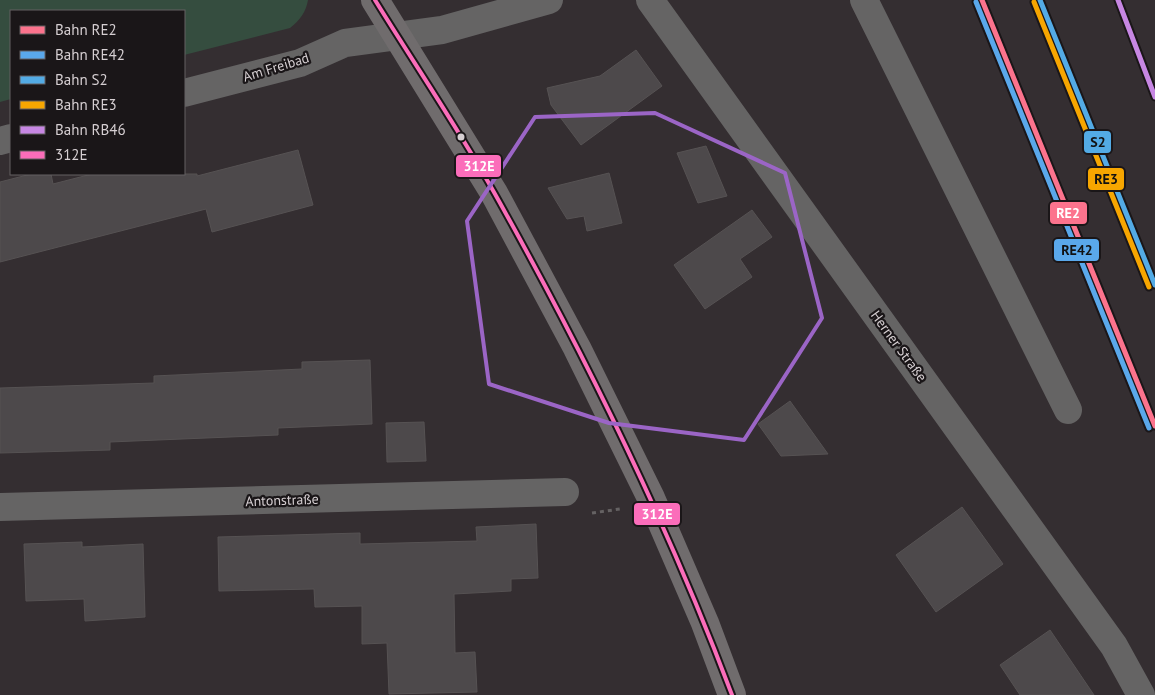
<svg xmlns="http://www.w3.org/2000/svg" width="1155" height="695" font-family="'PT Sans',sans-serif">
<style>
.green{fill:#354d3f}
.building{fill:#4d494b;stroke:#565253}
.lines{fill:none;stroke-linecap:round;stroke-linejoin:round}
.path{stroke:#656263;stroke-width:3;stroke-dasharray:4 4;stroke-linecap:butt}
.minor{stroke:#656464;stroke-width:28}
.major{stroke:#706c6d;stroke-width:28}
.bus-1-casing{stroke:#1a1618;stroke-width:8}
.bus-1{stroke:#fb6dba;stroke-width:4}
.rail-1-casing{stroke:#1a1618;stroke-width:9}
.rail-2-casing{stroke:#1a1618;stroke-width:9}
.rail-3-casing{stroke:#1a1618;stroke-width:9}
.rail-4-casing{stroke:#1a1618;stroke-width:9}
.rail-5-casing{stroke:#1a1618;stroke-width:9}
.rail-1{stroke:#fc738d;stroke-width:5}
.rail-2{stroke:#5aa8eb;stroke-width:5}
.rail-3{stroke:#53abe5;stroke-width:5}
.rail-4{stroke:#f7a600;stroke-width:5}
.rail-5{stroke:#c787e3;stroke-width:5}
.marked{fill:none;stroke:#9b65c6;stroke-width:4;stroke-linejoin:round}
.bus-dot{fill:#d6cfd2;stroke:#1a1618;stroke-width:2}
.labels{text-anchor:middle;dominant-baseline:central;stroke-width:4.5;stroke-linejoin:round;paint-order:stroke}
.street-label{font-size:14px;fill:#d6cfd2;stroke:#1a1618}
.line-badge{stroke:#1a1618;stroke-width:2}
.badge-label{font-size:14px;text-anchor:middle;font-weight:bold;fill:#fff}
.pale-badge-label{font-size:14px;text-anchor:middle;font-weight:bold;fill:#111}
</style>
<rect width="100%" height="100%" fill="#342e31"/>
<path class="green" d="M0,0H308C306,12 300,20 290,28L184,55V11H11V99L0,102Z"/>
<g class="building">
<path d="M636,50L662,86L581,145L551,105L547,88L600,76Z"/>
<path d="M706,146L727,196L698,203L677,153Z"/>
<path d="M298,150L313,205L212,232L206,209L0,262V182L31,174H51L53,184L92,174H197V176Z"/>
<path d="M609,173L622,223L587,231L584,216L567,219L548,188Z"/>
<path d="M752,210L772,237L740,259L752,277L705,309L674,265Z"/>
<path d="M370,360L372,424L278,428V435L110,442V450L0,453V388L154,383V376L302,369V362Z"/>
<path d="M790,401L828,454L781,456L758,424Z"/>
<path d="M424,422L426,461L387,462L386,423Z"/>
<path d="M962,507L1003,564L936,612L896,555Z"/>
<path d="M536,524L538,578L511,579V591L454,594L455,653L475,652L477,692L389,694L387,643L362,644V606L315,607L314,589L219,591L218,537L360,533V544L477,541L476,527Z"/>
<path d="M82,542V547L143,544L145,617L85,621L84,599L26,601L24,544Z"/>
<path d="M1050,630L1094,695H1020L1000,665Z"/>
</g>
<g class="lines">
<path class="path" d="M592,513L620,509"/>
<g class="minor">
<path d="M650,0L1114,646L1141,695"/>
<path d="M864,0L1068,410"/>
<path d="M184,93L300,63L345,43L442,30L549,0"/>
<path d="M0,141L11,138"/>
<path d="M0,507L565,492"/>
</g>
<path class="major" d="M375,0L494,193L577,348L651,498L705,623L732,695"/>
<defs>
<path id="bus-1" d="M375,0C415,65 458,128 495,194C585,355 667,522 732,695"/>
</defs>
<use href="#bus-1" class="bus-1-casing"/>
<use href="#bus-1" class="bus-1"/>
<defs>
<path id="rail-1" d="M982,0L1155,426"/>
<path id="rail-2" d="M976,2L1149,428"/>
<path id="rail-3" d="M1040,0L1155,285"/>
<path id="rail-4" d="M1034,2L1149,287"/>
<path id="rail-5" d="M1118,0L1155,97"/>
</defs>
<use href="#rail-1" class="rail-1-casing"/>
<use href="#rail-2" class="rail-2-casing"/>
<use href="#rail-3" class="rail-3-casing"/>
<use href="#rail-4" class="rail-4-casing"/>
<use href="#rail-5" class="rail-5-casing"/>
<use href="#rail-1" class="rail-1"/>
<use href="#rail-2" class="rail-2"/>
<use href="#rail-3" class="rail-3"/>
<use href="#rail-4" class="rail-4"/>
<use href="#rail-5" class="rail-5"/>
</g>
<path class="marked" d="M655,113L785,173L822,318L744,440L609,423L489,384L467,221L535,117Z"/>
<circle class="bus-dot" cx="461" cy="137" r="4.5"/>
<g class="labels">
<g class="street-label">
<text transform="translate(276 67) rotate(-17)">Am Freibad</text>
<text transform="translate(899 346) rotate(54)">Herner Straße</text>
<text transform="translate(282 500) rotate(-2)">Antonstraße</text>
</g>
</g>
<g class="line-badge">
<rect x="1083" y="130" width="29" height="24" rx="5" fill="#53abe5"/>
<rect x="455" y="154" width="47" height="24" rx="5" fill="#fb6dba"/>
<rect x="1087" y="167" width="38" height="24" rx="5" fill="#f7a600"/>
<rect x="1049" y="201" width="39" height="24" rx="5" fill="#fc738d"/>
<rect x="1053" y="238" width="47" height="24" rx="5" fill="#5aa8eb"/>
<rect x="633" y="502" width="48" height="24" rx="5" fill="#fb6dba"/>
</g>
<g class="badge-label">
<text x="479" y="171">312E</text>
<text x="1068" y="218">RE2</text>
<text x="657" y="519">312E</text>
</g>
<g class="pale-badge-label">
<text x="1098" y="147">S2</text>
<text x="1106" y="184">RE3</text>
<text x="1077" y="255">RE42</text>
</g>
<rect x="10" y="10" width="175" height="165" fill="#1a1618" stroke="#656062"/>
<rect x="20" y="26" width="25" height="8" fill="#fc738d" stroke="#656062"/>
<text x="55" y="35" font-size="15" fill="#d6cfd2">Bahn RE2</text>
<rect x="20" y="51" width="25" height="8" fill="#5aa8eb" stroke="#656062"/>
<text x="55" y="60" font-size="15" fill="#d6cfd2">Bahn RE42</text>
<rect x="20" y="76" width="25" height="8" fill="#53abe5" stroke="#656062"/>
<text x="55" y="85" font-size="15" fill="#d6cfd2">Bahn S2</text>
<rect x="20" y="101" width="25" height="8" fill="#f7a600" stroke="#656062"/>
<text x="55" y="110" font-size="15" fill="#d6cfd2">Bahn RE3</text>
<rect x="20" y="126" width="25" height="8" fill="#c787e3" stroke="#656062"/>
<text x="55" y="135" font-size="15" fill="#d6cfd2">Bahn RB46</text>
<rect x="20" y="151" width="25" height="8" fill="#fb6dba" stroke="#656062"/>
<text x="55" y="160" font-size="15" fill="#d6cfd2">312E</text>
</svg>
